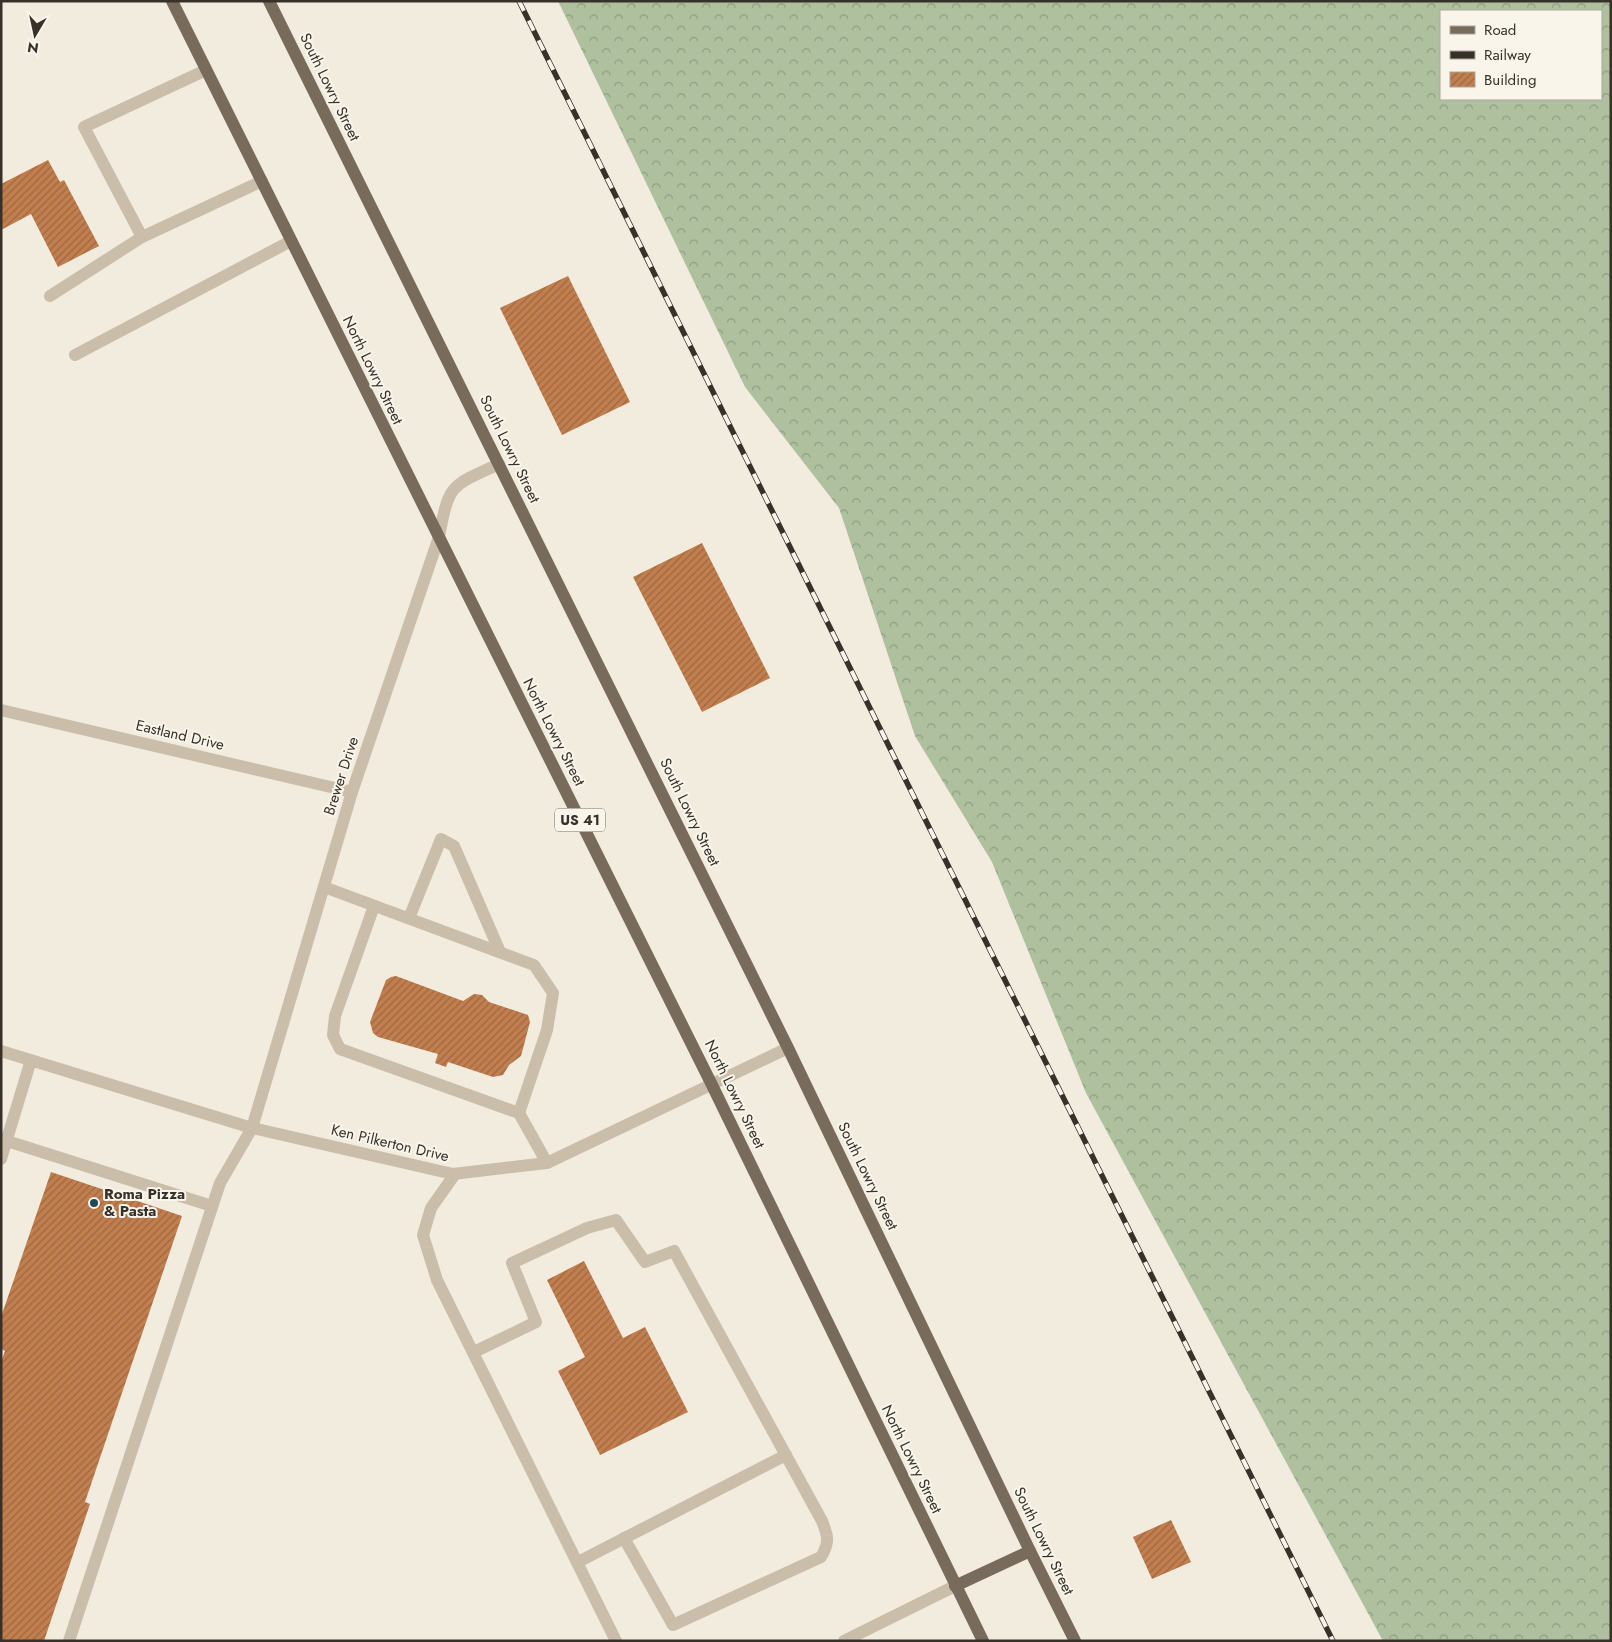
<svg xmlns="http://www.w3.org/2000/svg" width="1612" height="1642" font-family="Jost,sans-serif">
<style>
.forest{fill:url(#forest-crowns);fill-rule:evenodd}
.building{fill:url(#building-hatch)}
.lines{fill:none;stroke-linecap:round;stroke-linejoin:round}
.minor{stroke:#cabeab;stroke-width:12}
.major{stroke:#796b5c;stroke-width:12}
.rail-casing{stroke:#37312a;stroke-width:5.5}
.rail{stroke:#f9f5eb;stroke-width:4;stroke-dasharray:11;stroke-linecap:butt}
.poi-dot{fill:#214a57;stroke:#f9f5eb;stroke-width:2}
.labels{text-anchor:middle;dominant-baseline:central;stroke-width:4;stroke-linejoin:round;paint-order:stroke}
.shield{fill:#f9f5eb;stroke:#716c64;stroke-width:1}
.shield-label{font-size:14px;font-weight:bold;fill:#37312a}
.street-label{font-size:15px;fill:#37312a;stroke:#f9f5eb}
.poi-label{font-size:15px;font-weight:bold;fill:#37312a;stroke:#f9f5eb;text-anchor:start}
</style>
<defs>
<pattern id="forest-crowns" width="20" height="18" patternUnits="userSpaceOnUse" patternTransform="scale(1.25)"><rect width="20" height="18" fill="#afc09f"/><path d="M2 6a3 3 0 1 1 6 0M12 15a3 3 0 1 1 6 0" fill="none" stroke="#8f9d82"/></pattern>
<pattern id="building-hatch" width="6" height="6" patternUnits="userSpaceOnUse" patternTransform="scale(1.25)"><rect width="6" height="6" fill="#c17e4e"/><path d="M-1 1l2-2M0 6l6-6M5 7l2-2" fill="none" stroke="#9e6841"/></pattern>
</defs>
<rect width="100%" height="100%" fill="#f2ecdf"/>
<path class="forest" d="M558,1H1611V1641H1383L1086,1093L992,862L915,736L839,508L745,387ZM1441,11H1601V99H1441Z"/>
<g class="building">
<path d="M48,160L60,182L64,180L99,246L58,267L31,214L1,230V184Z"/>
<path d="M568,276L630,402L562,435L500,308Z"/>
<path d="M702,543L770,678L702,712L633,577Z"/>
<path d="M396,976L463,1001L474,994L482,995L489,1002L528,1015L530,1022L521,1056L509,1065L503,1075L493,1077L448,1062L446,1067L435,1063L438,1054L378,1037L373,1033L370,1022L386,980L391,977Z"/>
<path d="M51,1172L182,1216L85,1502L90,1504L44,1641H1V1362L5,1351L1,1349V1317Z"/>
<path d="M584,1261L623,1338L645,1327L688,1412L600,1455L558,1371L585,1357L547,1280Z"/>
<path d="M1171,1520L1191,1562L1152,1579L1133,1537Z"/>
</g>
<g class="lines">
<g class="minor">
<path d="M142,237L84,127L206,70"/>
<path d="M50,296L142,237L262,181"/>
<path d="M75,355L291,241"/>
<path d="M1,710L352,792"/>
<path d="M324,887L534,965L553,993L547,1030L519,1113"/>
<path d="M374,906L335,1016L333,1035L340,1049L519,1113L547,1163"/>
<path d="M409,918L441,839L454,846L500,952"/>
<path d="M1,1051L252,1128L453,1174L547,1163L788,1048"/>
<path d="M7,1141L212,1206"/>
<path d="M1,1159L31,1060"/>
<path d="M455,1174L431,1208L423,1235L437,1280L616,1641"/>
<path d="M474,1352L536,1322L512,1263L587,1228L616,1220L645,1262L674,1251L822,1521C828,1536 830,1542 821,1557L673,1625L624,1538"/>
<path d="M578,1562L786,1455"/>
<path d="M69,1641L220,1183L252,1128L352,792L439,537C449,483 451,486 499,464"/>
<path d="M844,1641L955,1586"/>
</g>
<g class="major">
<path d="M172,1L712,1085L983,1641"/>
<path d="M269,1L788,1048L1030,1551L1075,1641"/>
<path d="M955,1586L1030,1551"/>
</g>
<defs>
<path id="rail" d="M519,1L1333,1641"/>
</defs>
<use href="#rail" class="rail-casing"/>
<use href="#rail" class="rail"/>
</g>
<circle class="poi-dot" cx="94" cy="1203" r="5"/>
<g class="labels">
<rect class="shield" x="555" y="808.5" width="50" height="23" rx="4"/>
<g class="shield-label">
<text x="580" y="820">US 41</text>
</g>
<g class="street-label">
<text transform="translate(330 87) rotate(64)">South Lowry Street</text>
<text transform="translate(373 370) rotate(64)">North Lowry Street</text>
<text transform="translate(510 449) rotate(64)">South Lowry Street</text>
<text transform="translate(554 732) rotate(63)">North Lowry Street</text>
<text transform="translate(180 735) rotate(13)">Eastland Drive</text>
<text transform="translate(341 776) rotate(-72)">Brewer Drive</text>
<text transform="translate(690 812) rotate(64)">South Lowry Street</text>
<text transform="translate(735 1094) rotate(64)">North Lowry Street</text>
<text transform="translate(390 1143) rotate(13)">Ken Pilkerton Drive</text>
<text transform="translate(868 1176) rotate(64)">South Lowry Street</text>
<text transform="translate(912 1459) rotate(64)">North Lowry Street</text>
<text transform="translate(1044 1541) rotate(64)">South Lowry Street</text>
</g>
<g class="poi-label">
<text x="104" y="1194">Roma Pizza<tspan x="104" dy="17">&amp; Pasta</tspan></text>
</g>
</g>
<rect width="1612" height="1642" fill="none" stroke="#37312a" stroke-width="5"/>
<rect x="1440" y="10" width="162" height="90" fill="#f9f5eb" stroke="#aba79e"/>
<rect x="1450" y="26" width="25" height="8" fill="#796b5c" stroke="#aba79e"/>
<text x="1484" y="35" font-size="15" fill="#37312a">Road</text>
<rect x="1450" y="51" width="25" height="8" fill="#37312a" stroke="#aba79e"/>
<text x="1484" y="60" font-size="15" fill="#37312a">Railway</text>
<rect x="1450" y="72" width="25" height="15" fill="url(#building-hatch)" stroke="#aba79e"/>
<text x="1484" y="85" font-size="15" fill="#37312a">Building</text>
<g transform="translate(35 35) rotate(189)" stroke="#f9f5eb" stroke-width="4" paint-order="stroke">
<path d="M0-4L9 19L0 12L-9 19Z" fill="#37312a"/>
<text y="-8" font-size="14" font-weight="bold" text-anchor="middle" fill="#37312a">N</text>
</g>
</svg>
